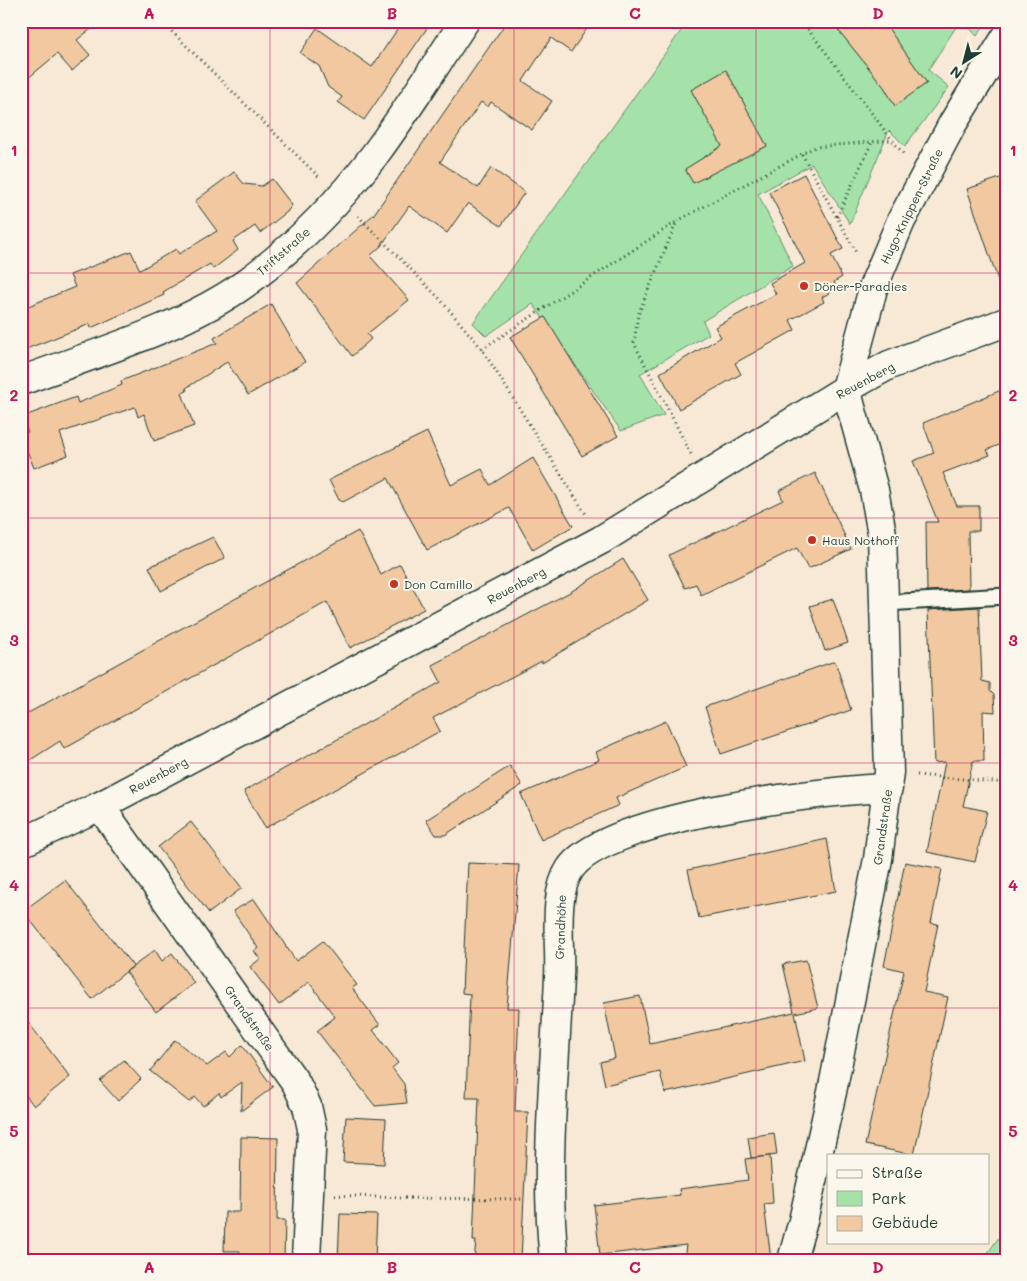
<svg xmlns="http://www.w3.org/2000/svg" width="1027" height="1281" font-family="Mali,sans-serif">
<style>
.green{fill:#a5e2a9;stroke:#62906e}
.building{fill:#f2c8a1;stroke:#1f3d34}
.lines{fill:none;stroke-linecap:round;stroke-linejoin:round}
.service-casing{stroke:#1f3d34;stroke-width:19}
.minor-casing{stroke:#1f3d34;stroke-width:31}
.secondary-casing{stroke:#1f3d34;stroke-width:31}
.path{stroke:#1f3d34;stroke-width:3;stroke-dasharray:1 4;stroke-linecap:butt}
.service{stroke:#fbf7ec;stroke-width:15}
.minor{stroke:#fbf7ec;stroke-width:28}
.secondary{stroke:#fbf7ec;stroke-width:28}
.grid{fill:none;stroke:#c2185b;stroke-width:1;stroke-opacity:0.55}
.poi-dot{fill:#c8321e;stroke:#fbf7ec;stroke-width:2}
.labels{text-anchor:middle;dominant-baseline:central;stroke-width:4;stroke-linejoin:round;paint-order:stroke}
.street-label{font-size:12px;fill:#1f3d34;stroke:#fbf7ec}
.poi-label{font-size:12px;fill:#1f3d34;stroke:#fbf7ec;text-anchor:start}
.neatline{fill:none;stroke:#c2185b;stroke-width:2}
.grid-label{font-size:16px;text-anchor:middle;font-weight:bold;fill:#c2185b}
</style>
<rect width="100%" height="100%" fill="#f8e9d6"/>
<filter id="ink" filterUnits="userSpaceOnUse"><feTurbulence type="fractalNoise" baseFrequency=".02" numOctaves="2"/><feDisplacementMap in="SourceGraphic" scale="10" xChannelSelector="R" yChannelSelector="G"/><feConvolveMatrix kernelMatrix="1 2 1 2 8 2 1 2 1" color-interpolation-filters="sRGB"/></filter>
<g filter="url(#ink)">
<g class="green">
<path d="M688,21H960L928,70L949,87L905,146L889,130L850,224L812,164L758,194L793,266L703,321L709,334L640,374L664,415L621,431L533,304L486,336L473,323Z"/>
<path d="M963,21H987L977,36Z"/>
<path d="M1006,1227V1260H983Z"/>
</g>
<g class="building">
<path d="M21,21H101L77,40L90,55L72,71L57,54L21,84Z"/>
<path d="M403,21H432L364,120L338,102L342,97L328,87L319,66L300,53L317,28L372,67Z"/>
<path d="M507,21H592L571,52L551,38L523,81L552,101L532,130L491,102L488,107L481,102L440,162L478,188L491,168L525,192L501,226L468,203L447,233L409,206L381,246L370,256L409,300L367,334L371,339L352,356L297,283L374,214Z"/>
<path d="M831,21H883L927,83L895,106L884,87Z"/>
<path d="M726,70L767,146L693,183L685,169L722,146L691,90Z"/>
<path d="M234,172L244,184L262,186L272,179L292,205L287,212L260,233L255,226L233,241L238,250L213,269L210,264L163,292L164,295L91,328L90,324L21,351V309L75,287L70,275L131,251L140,270L176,249L179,254L217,231L195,201Z"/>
<path d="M804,174L843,249L831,255L842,277L834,282L837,289L822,297L824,302L790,320L795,330L735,363L741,374L679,409L660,373L721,337L715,327L776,294L770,283L805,263L769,192Z"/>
<path d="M1006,176V292H1002L967,189Z"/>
<path d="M271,304L305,362L248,395L227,362L186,388L187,391L182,393L194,426L154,441L144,414L138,417L135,407L60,433L68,455L34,468L21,436L28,432L22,417L76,397L78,403L122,385L121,381L217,343L214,338Z"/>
<path d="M545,317L618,436L582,456L510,337Z"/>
<path d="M1006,388V442L987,450L990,455L943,473L957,506H979V531H968L969,589L927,591L926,522H938L913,461L934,453L923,423Z"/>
<path d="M427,432L451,485L482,469L490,485L533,458L573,526L533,550L509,508L427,550L388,478L343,502L339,500L329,480Z"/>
<path d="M815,473L851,549L808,569L797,548L701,595L696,584L685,588L669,555L783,500L779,491Z"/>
<path d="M358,531L381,575L400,564L424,609L350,648L327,602L64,749L60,741L21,766V717Z"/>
<path d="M213,537L225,558L161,591L149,567Z"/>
<path d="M623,559L648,600L542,663V661L433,718L440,731L265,828L244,791L441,682L432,665L572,591Z"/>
<path d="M833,599L848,643L825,651L810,606Z"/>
<path d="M979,607L982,681L990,683V691L994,695L995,712L983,711L984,761H973L963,806L987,811L975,862L927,852L945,762L934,763L928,610Z"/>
<path d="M835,661L851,710L721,754L705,707Z"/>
<path d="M666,721L686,767L616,798L619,805L541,840L521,794L599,760L596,752Z"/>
<path d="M510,766L522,785L445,835H436L426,820Z"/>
<path d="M191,822L242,888L209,913L158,847Z"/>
<path d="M827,839L836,891L699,918L688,870Z"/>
<path d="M905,862L942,869L931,923L938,924L924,992L948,997L914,1155L865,1145L904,971L884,966Z"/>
<path d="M468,863L519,865L507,1008H519L515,1112H528L521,1260H474L476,1241H473L479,1098H466L470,994L462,993Z"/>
<path d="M65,880L133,966L92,999L23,911Z"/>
<path d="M254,899L296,961L323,941L357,985L352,988L380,1025L373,1030L398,1063L392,1068L404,1084L407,1103L375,1106L317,1031L335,1017L309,982L279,1005L250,967L260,959L254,951L258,948L233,911Z"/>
<path d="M155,950L162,961L172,953L194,983L156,1012L126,972Z"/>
<path d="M806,960L818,1008L795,1013L805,1061L665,1093L660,1072L605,1085L600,1062L615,1058L604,1003L640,996L650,1044L794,1012L783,964Z"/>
<path d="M21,1013L70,1077L34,1106L21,1089Z"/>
<path d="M175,1040L207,1066L226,1052L230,1057L242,1045L273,1087L241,1111L242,1082L221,1097L219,1093L203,1106L195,1097L189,1102L150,1071Z"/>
<path d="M124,1060L141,1079L118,1101L100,1081Z"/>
<path d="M346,1117L386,1119L384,1164L343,1162Z"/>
<path d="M774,1133L777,1155L751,1158L748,1137Z"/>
<path d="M241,1137L278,1138L277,1220H285L284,1260L240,1259V1251H224L225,1212H240Z"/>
<path d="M770,1156L773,1203L764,1204L771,1260H684L686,1245L600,1255L594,1205L680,1195L679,1189L748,1180L745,1159Z"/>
<path d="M340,1214L377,1215L375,1260H338Z"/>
</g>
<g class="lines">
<defs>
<path id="service" d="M885,603L1006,596"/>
<g id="minor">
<path d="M21,381C93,354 184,328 246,283C295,247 340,201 376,153C408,110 435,65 465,21"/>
<path d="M100,806L296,1083L307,1106L312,1129L306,1260"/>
<path d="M554,1260C544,1166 555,1071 559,977C561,945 552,896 570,869C605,816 825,790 888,788"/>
<path d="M792,1260L803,1221L832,1092L878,859L889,772L882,534L874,490L846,389L874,285L901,221L953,123L1006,37"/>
</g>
<path id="secondary" d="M21,843L100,806L601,540L846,389L889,365L1006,322"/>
</defs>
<use href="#service" class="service-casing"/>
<use href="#minor" class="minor-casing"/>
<use href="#secondary" class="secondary-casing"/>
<g class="path">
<path d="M161,21L320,178"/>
<path d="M802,21L892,140"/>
<path d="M802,154L857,254"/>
<path d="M358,216L439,298L482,349L587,516"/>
<path d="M837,217L872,142"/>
<path d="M482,349L676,222"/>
<path d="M691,454L634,343L638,315L677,221L815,147L892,140L905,156"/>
<path d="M917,775L1006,783"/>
<path d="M335,1195L399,1198L524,1199"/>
</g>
<use href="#service" class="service"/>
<use href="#minor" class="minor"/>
<use href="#secondary" class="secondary"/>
</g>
</g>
<path class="grid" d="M270,21V1260M514,21V1260M756,21V1260M21,273H1006M21,518H1006M21,763H1006M21,1008H1006"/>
<g class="poi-dot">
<circle cx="804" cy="286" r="5"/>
<circle cx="812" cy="540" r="5"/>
<circle cx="394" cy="584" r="5"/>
</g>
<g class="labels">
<g class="street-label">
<text transform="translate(911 206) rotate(-64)">Hugo-Knippen-Straße</text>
<text transform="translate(283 251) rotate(-41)">Triftstraße</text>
<text transform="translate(865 380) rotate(-28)">Reuenberg</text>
<text transform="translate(516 585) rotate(-28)">Reuenberg</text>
<text transform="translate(158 775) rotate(-28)">Reuenberg</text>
<text transform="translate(882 827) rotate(-82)">Grandstraße</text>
<text transform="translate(560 927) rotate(-88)">Grandhöhe</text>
<text transform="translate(250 1018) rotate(55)">Grandstraße</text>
</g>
<g class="poi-label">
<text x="814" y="286">Döner-Paradies</text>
<text x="822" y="540">Haus Nothoff</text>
<text x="404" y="584">Don Camillo</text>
</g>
</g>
<rect width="1027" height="1281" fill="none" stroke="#fbf7ec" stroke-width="55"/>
<rect x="827" y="1154" width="162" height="90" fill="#fbf7ec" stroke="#a3ada2"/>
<rect x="837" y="1170" width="25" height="8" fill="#fbf7ec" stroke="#a3ada2"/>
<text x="872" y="1178" font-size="15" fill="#1f3d34">Straße</text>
<rect x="837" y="1191" width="25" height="15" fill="#a5e2a9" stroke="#a3ada2"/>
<text x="872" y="1204" font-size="15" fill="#1f3d34">Park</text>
<rect x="837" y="1216" width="25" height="15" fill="#f2c8a1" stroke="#a3ada2"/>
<text x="872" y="1228" font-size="15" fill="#1f3d34">Gebäude</text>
<g transform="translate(964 62) rotate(216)" stroke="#fbf7ec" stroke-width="4" paint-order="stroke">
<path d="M0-4L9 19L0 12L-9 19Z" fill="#1f3d34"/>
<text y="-8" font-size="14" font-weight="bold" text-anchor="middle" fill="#1f3d34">N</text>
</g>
<rect x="28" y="28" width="972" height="1226" class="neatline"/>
<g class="grid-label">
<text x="149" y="19">A</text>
<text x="392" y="19">B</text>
<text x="635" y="19">C</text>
<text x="878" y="19">D</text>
<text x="14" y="156">1</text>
<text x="1013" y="156">1</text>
<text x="14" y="401">2</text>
<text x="1013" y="401">2</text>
<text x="14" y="646">3</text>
<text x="1013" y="646">3</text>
<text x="14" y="891">4</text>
<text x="1013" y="891">4</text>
<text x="14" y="1137">5</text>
<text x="1013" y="1137">5</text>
<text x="149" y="1273">A</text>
<text x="392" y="1273">B</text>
<text x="635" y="1273">C</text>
<text x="878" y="1273">D</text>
</g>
</svg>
